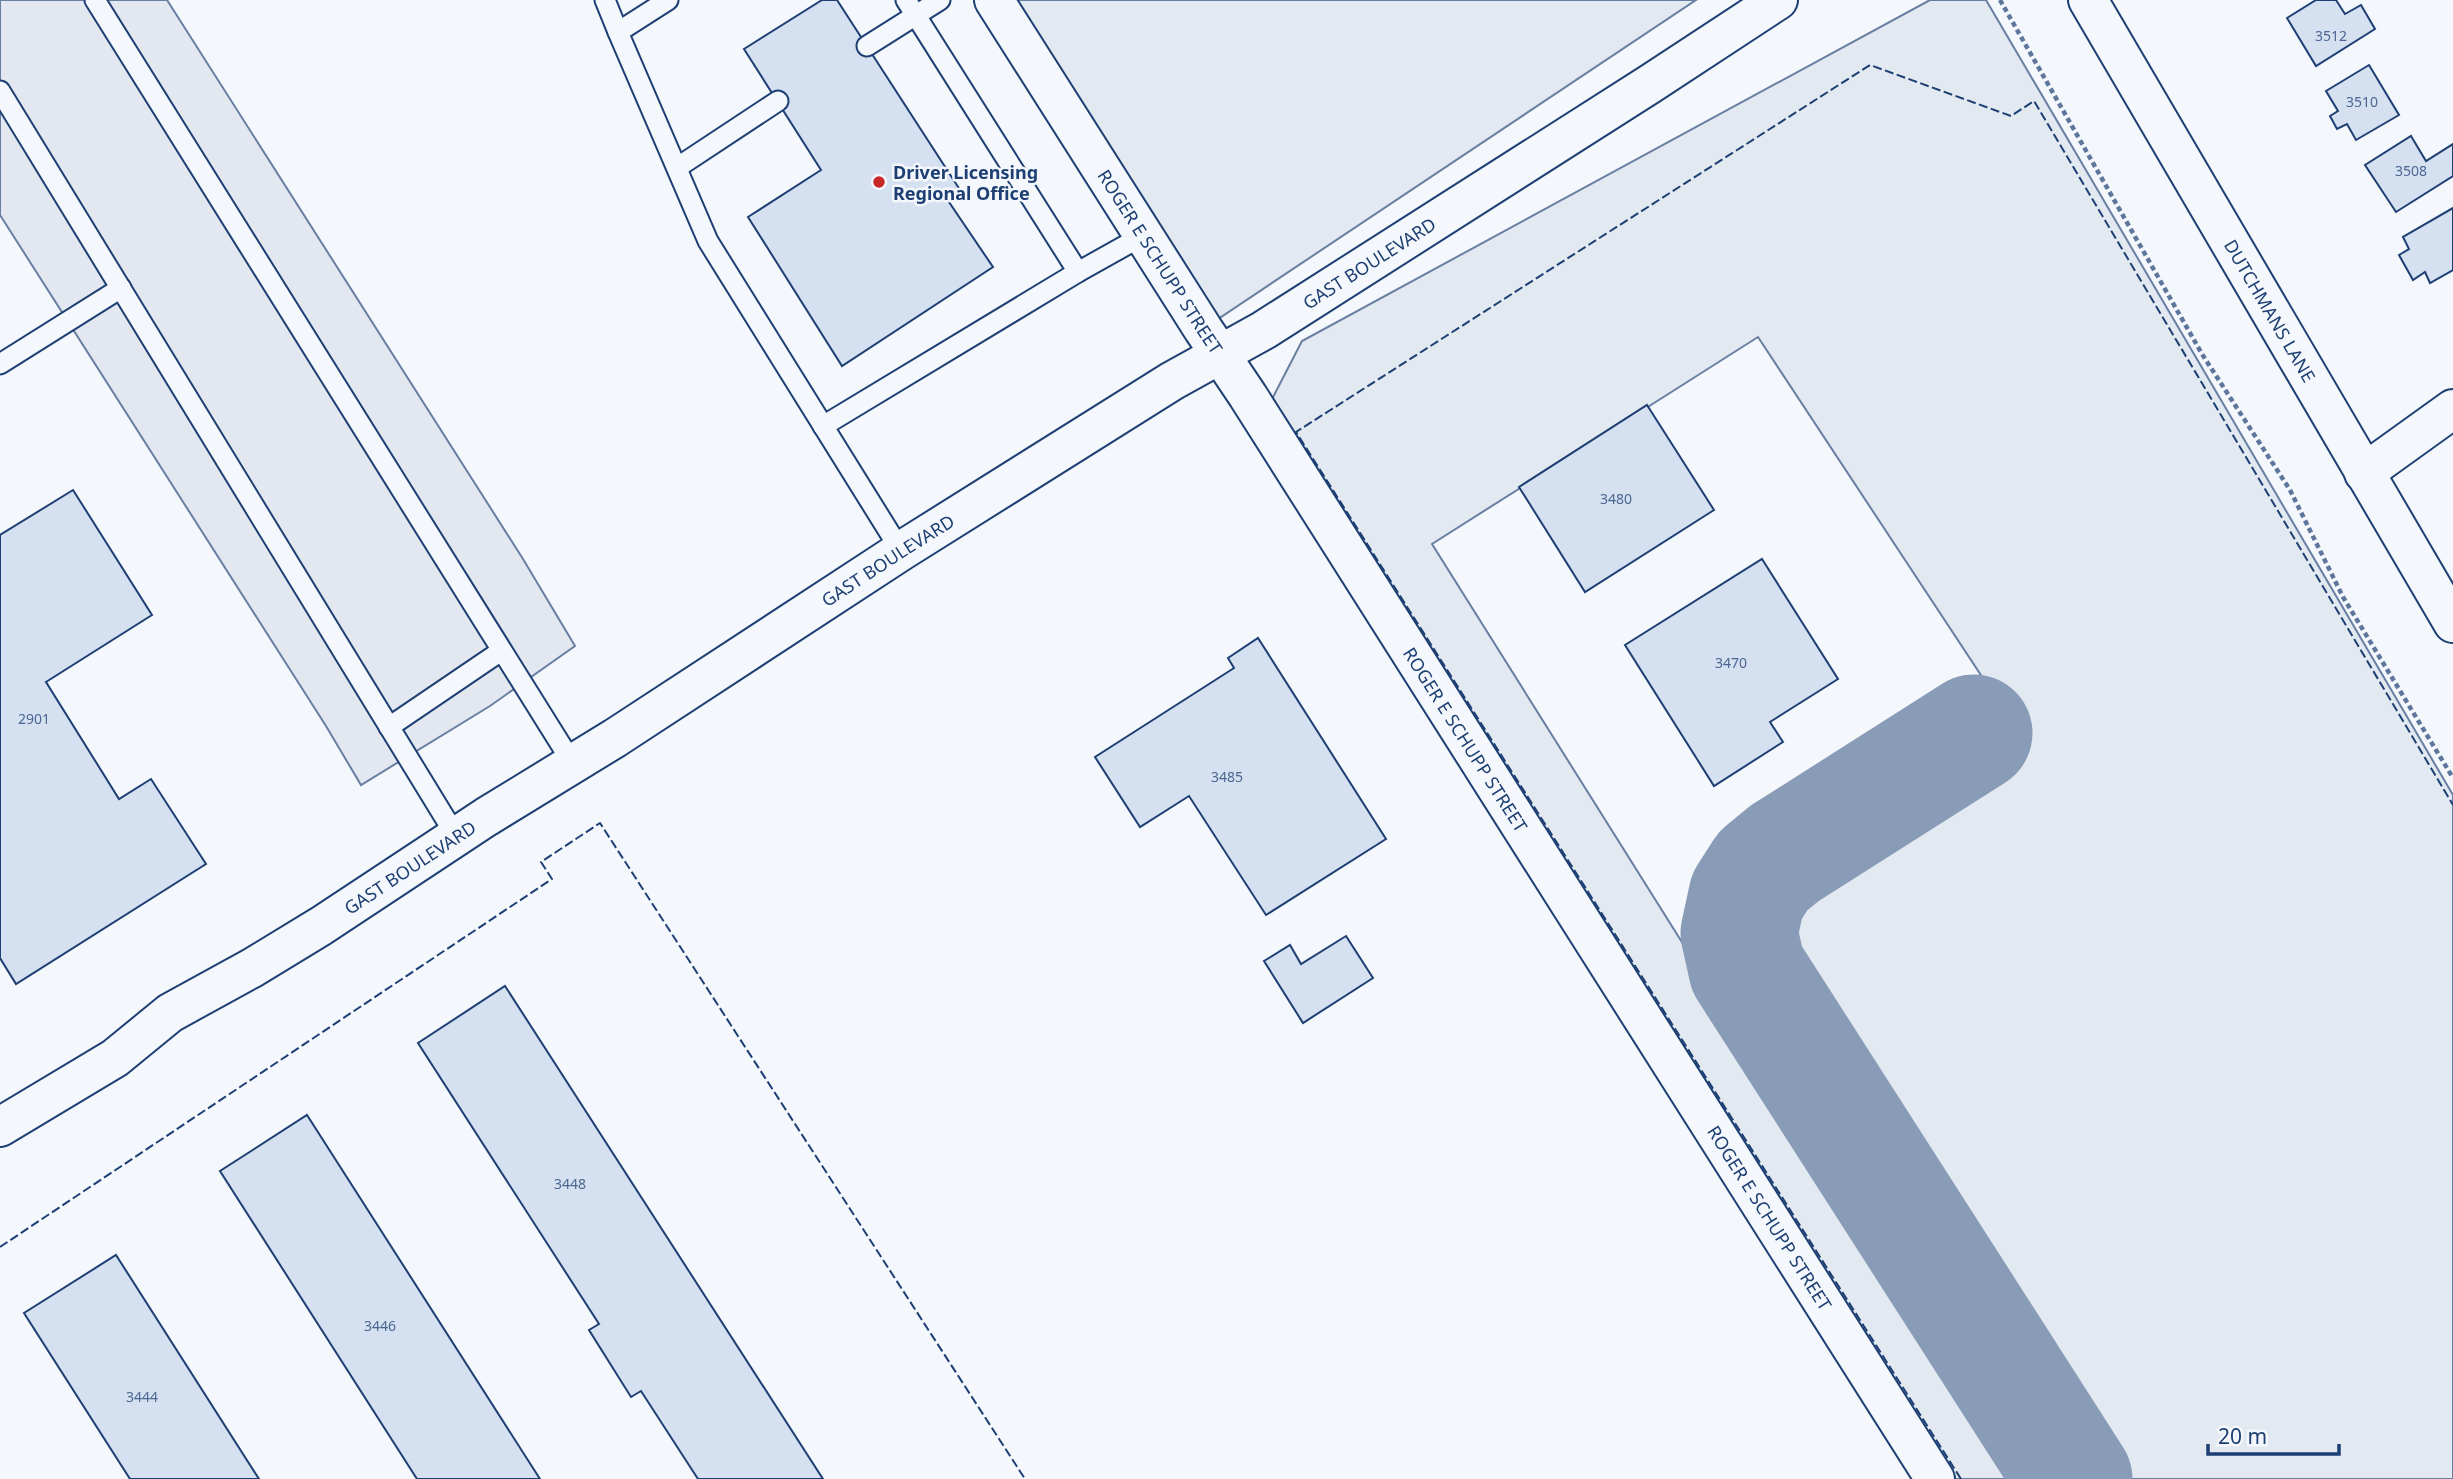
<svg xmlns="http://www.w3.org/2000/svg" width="2453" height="1479" font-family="'Noto Sans',sans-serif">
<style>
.green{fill:#e3e9f0;stroke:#687fa3;stroke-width:2}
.parking{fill:#e3e8f0;stroke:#687fa3;stroke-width:2}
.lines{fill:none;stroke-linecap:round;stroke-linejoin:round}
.taxiway{stroke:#889bb7;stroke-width:117}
.building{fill:#d5e0f0;stroke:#1d3f73;stroke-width:2}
.lane-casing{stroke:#1d3f73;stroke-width:23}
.street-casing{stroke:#1d3f73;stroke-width:42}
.secondary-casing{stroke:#1d3f73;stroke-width:42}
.path{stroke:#5e769c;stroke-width:4.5;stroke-dasharray:5 3.5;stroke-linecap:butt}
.lane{stroke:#f4f7fb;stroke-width:19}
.street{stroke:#f4f7fb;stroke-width:38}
.secondary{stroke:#f4f7fb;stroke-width:38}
.fence{stroke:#1d3f73;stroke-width:2;stroke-dasharray:9 3.5;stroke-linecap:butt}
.poi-dot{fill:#c62828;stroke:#f4f7fb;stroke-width:2.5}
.labels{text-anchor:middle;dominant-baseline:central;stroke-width:5;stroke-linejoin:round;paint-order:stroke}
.number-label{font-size:14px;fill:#4b6792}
.poi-label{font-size:18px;font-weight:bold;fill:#1d3f73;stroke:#f4f7fb;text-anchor:start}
.street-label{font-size:18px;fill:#1d3f73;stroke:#f4f7fb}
</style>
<rect width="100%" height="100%" fill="#f4f7fb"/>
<g class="green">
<path d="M999,0H1696L1203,329Z"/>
<path d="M1930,0H1986L2453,795V1479H2113L1792,973L1787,939L1808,878L2027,745L1758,337L1432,544L2019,1479H1949L1271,401L1302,341Z"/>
</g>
<path class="parking" d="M0,0H167L523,559L575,646L490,706L361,785L326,726L0,215Z"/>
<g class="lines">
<path class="taxiway" d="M1974,733L1785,853L1763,871L1747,896L1739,933L1747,969L2074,1479"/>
</g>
<g class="building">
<path d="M822,0H837L962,193L949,202L993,267L842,366L748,217L821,170L744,49Z"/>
<path d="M2316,0H2336L2345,14L2361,5L2375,29L2316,66L2287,18Z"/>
<path d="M2369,65L2399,115L2356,140L2347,124L2337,129L2330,116L2338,111L2326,91Z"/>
<path d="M2411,136L2426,161L2453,144V176L2396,212L2365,165Z"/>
<path d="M2453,208V270L2430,283L2425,272L2413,280L2399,255L2409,249L2403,237Z"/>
<path d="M1647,405L1714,510L1585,592L1519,487Z"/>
<path d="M73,490L152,615L46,682L119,799L151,779L206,864L16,984L0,958V535Z"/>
<path d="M1762,559L1838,679L1770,722L1783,742L1714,786L1625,645Z"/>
<path d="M1258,638L1386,839L1266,915L1189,796L1140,827L1095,757L1234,668L1228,658Z"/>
<path d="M1346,936L1373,978L1303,1023L1264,961L1290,945L1301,964Z"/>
<path d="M505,986L823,1479H698L641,1391L631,1397L589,1330L599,1324L418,1043Z"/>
<path d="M307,1115L540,1479H417L220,1171Z"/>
<path d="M116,1255L259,1479H130L24,1313Z"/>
</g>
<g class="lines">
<defs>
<g id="lane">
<path d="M95,0L573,764"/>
<path d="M605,0L618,32"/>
<path d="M668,0L618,32L708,241L901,551"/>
<path d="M906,0L1078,272"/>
<path d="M867,46L940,0"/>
<path d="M0,91L456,836"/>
<path d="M678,167L778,101"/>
<path d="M0,364L121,288"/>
<path d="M823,426L1078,272L1144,235"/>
<path d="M389,727L501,651"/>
</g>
<g id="street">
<path id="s1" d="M994,0L1203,329L1248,396C1476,758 1707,1117 1935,1479"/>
<path d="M2364,473L2453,409"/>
<path id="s2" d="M0,1127L115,1058L170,1013L252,968L321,926L486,817L615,738L901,551L1172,381L1264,330L1650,84L1778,0"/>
</g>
<g id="secondary">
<path id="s3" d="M2088,0L2453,623"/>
</g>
</defs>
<use href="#lane" class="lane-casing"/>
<use href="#street" class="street-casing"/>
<use href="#secondary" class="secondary-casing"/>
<path class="path" d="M2000,0L2202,354L2290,490L2343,597L2453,778"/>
<use href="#lane" class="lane"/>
<use href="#street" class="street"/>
<use href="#secondary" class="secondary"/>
<g class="fence">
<path d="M0,1247L552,879L541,862L600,823L1025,1479"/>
<path d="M1961,1479L1296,432L1870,65L2011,116L2034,101L2453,805"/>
</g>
</g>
<circle class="poi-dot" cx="879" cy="182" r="7"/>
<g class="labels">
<g class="number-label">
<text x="2331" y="35">3512</text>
<text x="2362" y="101">3510</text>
<text x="2411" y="170">3508</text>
<text x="1616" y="498">3480</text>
<text x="1731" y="662">3470</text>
<text x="34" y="718">2901</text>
<text x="1227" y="776">3485</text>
<text x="570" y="1183">3448</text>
<text x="380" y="1325">3446</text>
<text x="142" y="1396">3444</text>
</g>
<g class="poi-label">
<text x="893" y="172">Driver Licensing<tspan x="893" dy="21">Regional Office</tspan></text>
</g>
<g class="street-label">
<text stroke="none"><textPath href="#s1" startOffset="310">ROGER E SCHUPP STREET</textPath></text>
<text stroke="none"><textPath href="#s2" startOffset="1620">GAST BOULEVARD</textPath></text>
<text stroke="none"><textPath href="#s3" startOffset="360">DUTCHMANS LANE</textPath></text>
<text stroke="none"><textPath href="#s2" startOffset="1054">GAST BOULEVARD</textPath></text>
<text stroke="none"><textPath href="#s1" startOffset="877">ROGER E SCHUPP STREET</textPath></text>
<text stroke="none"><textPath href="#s2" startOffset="486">GAST BOULEVARD</textPath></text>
<text stroke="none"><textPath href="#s1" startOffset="1444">ROGER E SCHUPP STREET</textPath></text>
</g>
</g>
<path d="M2208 1444v10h131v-10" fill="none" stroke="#1d3f73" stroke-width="3.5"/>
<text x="2218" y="1444" font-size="21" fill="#1d3f73" stroke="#f4f7fb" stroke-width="5" paint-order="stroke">20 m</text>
</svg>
